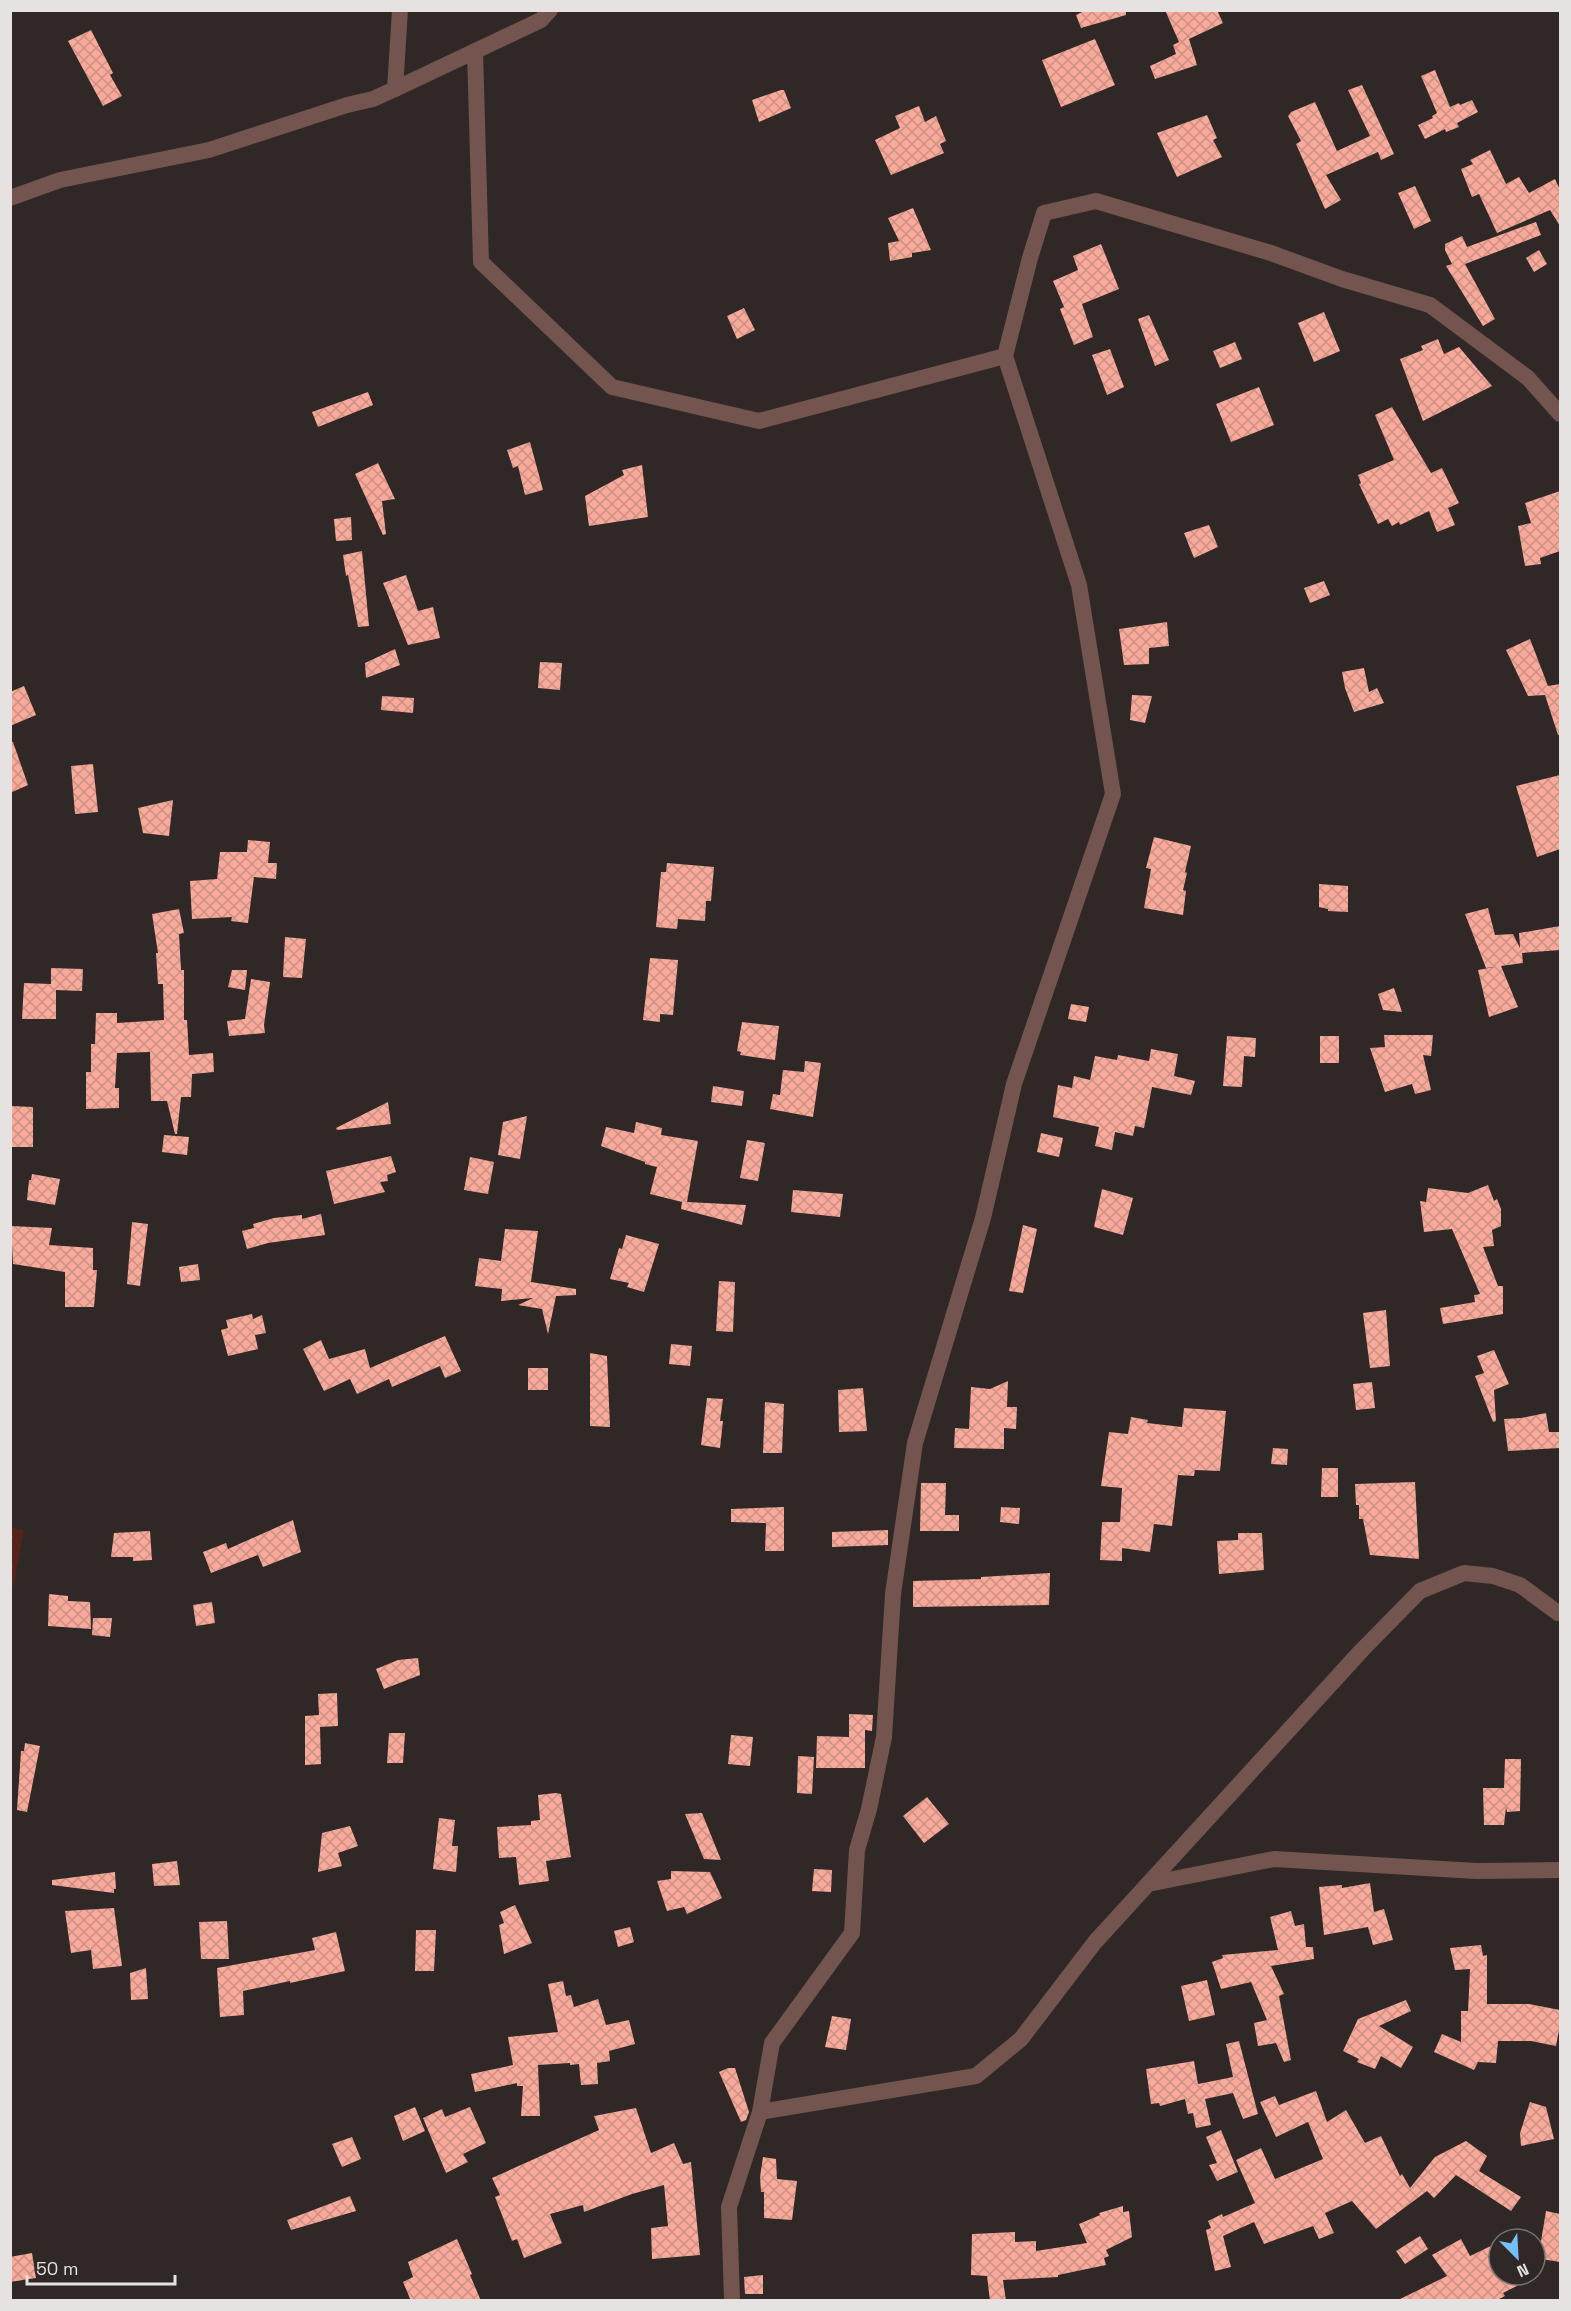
<svg xmlns="http://www.w3.org/2000/svg" width="1571" height="2311" font-family="'Space Grotesk',sans-serif">
<style>
.park{fill:url(#park-tufts)}
.building{fill:url(#building-cross-hatch)}
.lines{fill:none;stroke-linecap:round;stroke-linejoin:round}
.minor{stroke:#74544e;stroke-width:16}
</style>
<defs>
<pattern id="park-tufts" width="24" height="20" patternUnits="userSpaceOnUse" patternTransform="scale(1.5)"><rect width="24" height="20" fill="#56231a"/><path d="M3 7l-1-3M5 7V3M7 7l1-3M15 17l-1-3M17 17v-4M19 17l1-3" fill="none" stroke="#6e433b"/></pattern>
<pattern id="building-cross-hatch" width="8" height="8" patternUnits="userSpaceOnUse" patternTransform="scale(1.5)"><rect width="8" height="8" fill="#f8a99a"/><path d="M0 0l8 8M0 8l8-8" fill="none" stroke="#cb9084"/></pattern>
</defs>
<rect width="100%" height="100%" fill="#2f2826"/>
<path class="park" d="M11,1528L24,1530L11,1598L10,1528Z"/>
<g class="building">
<path d="M1086,10H1126V15L1081,28L1076,15Z"/>
<path d="M1165,10H1217L1223,23L1189,39L1197,65L1155,79L1150,66L1176,54L1173,45L1179,42Z"/>
<path d="M91,30L113,73L110,75L122,96L103,106L68,41Z"/>
<path d="M1095,39L1115,85L1061,107L1042,60Z"/>
<path d="M1435,70L1450,107L1459,103L1460,105L1472,100L1478,112L1457,123L1459,127L1446,132L1445,129L1425,139L1418,125L1433,118L1432,116L1437,113L1421,76Z"/>
<path d="M1362,85L1394,154L1381,160L1378,152L1326,175L1341,200L1325,209L1296,144L1301,141L1288,116L1291,112L1315,102L1337,151L1370,136L1348,90Z"/>
<path d="M781,90H784L791,108L759,122L752,100Z"/>
<path d="M919,106L925,122L936,116L946,141L940,144L944,153L891,175L875,140L900,128L895,116Z"/>
<path d="M1207,115L1217,138L1213,140L1222,157L1177,177L1157,133Z"/>
<path d="M1490,150L1506,184L1519,177L1529,193L1555,179L1560,190V226L1550,210L1497,233L1479,194L1472,197L1461,169L1473,164L1470,160Z"/>
<path d="M1415,186L1431,221L1414,229L1398,193Z"/>
<path d="M913,208L931,250L912,253V257L890,261L888,243L899,241L888,218Z"/>
<path d="M1536,222L1541,235L1465,264L1495,319L1483,326L1446,266L1452,264L1445,250V244L1462,236L1467,247Z"/>
<path d="M1101,244L1119,289L1082,304L1093,337L1074,345L1060,309L1064,307L1053,281L1078,270L1073,256Z"/>
<path d="M1539,250L1547,264L1534,272L1526,258Z"/>
<path d="M744,308L755,330L737,339L727,316Z"/>
<path d="M1324,312L1340,351L1314,362L1298,323Z"/>
<path d="M1149,315L1169,360L1155,366L1138,319Z"/>
<path d="M1438,339L1444,354L1459,347L1492,386L1423,421L1400,359L1423,350L1421,346Z"/>
<path d="M1235,342L1242,359L1220,368L1213,351Z"/>
<path d="M1110,349L1124,387L1107,395L1092,355Z"/>
<path d="M1259,387L1274,425L1231,442L1216,404Z"/>
<path d="M368,392L373,405L318,427L312,412Z"/>
<path d="M1392,407L1431,473L1442,468L1459,503L1448,508L1455,525L1437,532L1429,511L1400,525L1399,522L1392,526L1388,519L1378,524L1359,484L1361,483L1358,475L1394,460L1375,415Z"/>
<path d="M530,442L543,490L525,495L518,466L513,468L507,450Z"/>
<path d="M378,463L395,499L382,501L386,534L383,535L355,474Z"/>
<path d="M642,465L648,517L589,526L585,496L624,475L622,470Z"/>
<path d="M1560,491V551L1540,558L1541,564L1525,566L1518,526L1531,523L1525,503Z"/>
<path d="M351,517L352,540L336,541L334,519Z"/>
<path d="M1209,525L1218,547L1194,558L1184,533Z"/>
<path d="M362,551L369,626L358,627L348,575L346,576L343,555Z"/>
<path d="M406,575L418,611L433,607L440,638L408,645L383,583Z"/>
<path d="M1324,581L1330,595L1310,603L1304,588Z"/>
<path d="M1167,622L1169,646L1149,648V664L1124,665L1119,629Z"/>
<path d="M1530,639L1548,686L1560,684V735H1558L1545,695L1528,696L1506,650Z"/>
<path d="M395,649L400,665L366,678L365,663Z"/>
<path d="M540,662L562,663L560,690L538,688Z"/>
<path d="M1364,668L1369,692L1377,688L1384,703L1354,712L1345,688L1342,672Z"/>
<path d="M24,686L36,715L10,726V692Z"/>
<path d="M1132,695L1152,696L1145,723L1130,720Z"/>
<path d="M382,696L414,698L413,713L381,710Z"/>
<path d="M10,742H13L28,785L10,793Z"/>
<path d="M93,764L98,812L75,814L71,766Z"/>
<path d="M1560,775V849L1537,857L1516,786Z"/>
<path d="M173,800L169,836L143,833L138,808Z"/>
<path d="M1154,837L1191,846L1185,872L1187,873L1183,890L1186,891L1183,915L1144,908L1151,869L1146,868Z"/>
<path d="M248,840L270,842L268,863H277L276,879L254,877L248,923L231,921L232,917L192,919L190,881L217,879L220,852H247Z"/>
<path d="M667,863L714,867L711,901H706L705,921L678,919L677,929L656,927L661,872H666Z"/>
<path d="M1319,884L1348,886V912L1328,911V909L1319,907Z"/>
<path d="M1488,908L1495,935L1513,934L1520,948L1519,933L1560,926V950L1522,953L1523,963L1501,966L1518,1007L1489,1017L1478,970L1494,967L1486,968L1465,914Z"/>
<path d="M179,909L184,933L179,934L181,970H184V1020H187L189,1055L213,1053L214,1072L192,1074L191,1097H181L177,1134H175L167,1101H151L150,1052L117,1053L115,1088H119V1108L86,1109V1072H91V1044H95L96,1013H117V1023L164,1020L163,984H158L156,953H158L152,914Z"/>
<path d="M285,937L306,939L302,978L283,977Z"/>
<path d="M650,958L678,960L673,1015L660,1014V1022L643,1020Z"/>
<path d="M51,968L83,969L82,991L56,990V1019H22L24,983L51,984Z"/>
<path d="M232,970H247L245,990L228,987Z"/>
<path d="M251,979L270,982L264,1025L265,1033L229,1036L227,1021L245,1019Z"/>
<path d="M1394,988L1402,1012L1383,1010L1378,994Z"/>
<path d="M1071,1004L1089,1007L1086,1022L1068,1019Z"/>
<path d="M742,1022L779,1026L775,1060L740,1055L741,1052L737,1051Z"/>
<path d="M1384,1035H1433L1431,1056L1423,1055L1431,1090L1415,1094L1412,1084L1385,1092L1370,1048L1385,1047Z"/>
<path d="M1227,1036L1256,1038L1255,1057L1244,1056L1242,1087L1223,1086Z"/>
<rect x="1320" y="1036" width="19" height="27"/>
<path d="M1151,1049L1178,1054L1174,1076L1195,1081L1191,1095L1152,1087L1144,1128L1135,1126L1133,1136L1115,1132L1112,1150L1095,1146L1099,1127L1053,1117L1058,1085L1072,1088L1074,1076L1090,1080L1095,1056L1117,1060L1118,1055L1149,1061Z"/>
<path d="M805,1061L821,1063L813,1117L770,1109L773,1094L780,1095L783,1070L804,1072Z"/>
<path d="M713,1086L744,1091L742,1106L711,1102Z"/>
<path d="M388,1102L391,1124L337,1130L336,1128Z"/>
<path d="M10,1106L33,1107V1147H10Z"/>
<path d="M527,1116L520,1159L498,1155L503,1122Z"/>
<path d="M636,1122L662,1128L661,1135L698,1141L687,1202L746,1205L742,1225L681,1209L682,1202L650,1194L657,1167L645,1164V1162L601,1146L606,1127L634,1133Z"/>
<path d="M1041,1133L1063,1138L1059,1157L1037,1152Z"/>
<path d="M164,1135L189,1137L187,1155L162,1152Z"/>
<path d="M747,1140L765,1143L758,1181L740,1178Z"/>
<path d="M391,1156L396,1172L387,1175L388,1181L380,1182L385,1192L334,1204L326,1171Z"/>
<path d="M470,1157L494,1162L488,1194L464,1190Z"/>
<path d="M32,1174L60,1179L55,1205L27,1200L29,1180H31Z"/>
<path d="M1488,1185L1494,1201L1497,1199L1501,1209V1226L1492,1230L1494,1246L1483,1247L1498,1286H1503V1314L1443,1324L1440,1308L1475,1302L1474,1295L1480,1294L1452,1229L1424,1232L1420,1201L1426,1202L1428,1188L1468,1193Z"/>
<path d="M1102,1189L1133,1198L1123,1235L1094,1227Z"/>
<path d="M793,1190L843,1194L840,1217L791,1212Z"/>
<path d="M321,1214L325,1235L268,1243L247,1249L242,1231L254,1228L253,1224L274,1218L302,1215V1219Z"/>
<path d="M132,1222L148,1224L140,1286L127,1284Z"/>
<path d="M1023,1225L1037,1229L1023,1293L1009,1291Z"/>
<path d="M11,1226L52,1228L49,1245L93,1248V1270H97L94,1307H65V1272L13,1264Z"/>
<path d="M505,1229L538,1231L531,1282L576,1289V1295L556,1296L548,1334L542,1309L518,1305L533,1298L501,1301L502,1289L475,1286L479,1258L501,1261Z"/>
<path d="M626,1235L659,1244L644,1292L627,1287L629,1283L610,1279L619,1248L622,1249Z"/>
<path d="M198,1264L200,1280L181,1282L179,1267Z"/>
<path d="M719,1281L735,1282L733,1332L716,1331Z"/>
<path d="M1386,1310L1390,1366L1370,1368L1363,1313Z"/>
<path d="M252,1314L253,1319L262,1315L266,1333L255,1335L258,1349L228,1356L221,1330L228,1328L226,1320Z"/>
<path d="M445,1336L461,1371L445,1378L440,1366L392,1387L389,1379L357,1394L350,1379L324,1391L303,1349L321,1340L329,1359L365,1349L370,1368Z"/>
<path d="M671,1344L692,1346L690,1366L669,1364Z"/>
<path d="M1494,1350L1509,1384L1494,1390L1496,1421L1493,1422L1475,1376L1484,1373L1477,1356Z"/>
<path d="M590,1353L607,1356L610,1427L590,1426Z"/>
<rect x="528" y="1368" width="20" height="22"/>
<path d="M1008,1381L1007,1407H1017L1016,1429L1004,1428V1449L954,1448L955,1428L969,1429L971,1387L990,1389Z"/>
<path d="M1372,1382L1375,1408L1356,1410L1353,1384Z"/>
<path d="M863,1388L867,1431L839,1432L838,1390Z"/>
<path d="M707,1398L723,1399L720,1421H723L720,1448L701,1445Z"/>
<path d="M765,1402L784,1404L782,1453H763Z"/>
<path d="M1184,1408L1226,1411L1220,1471L1195,1470L1194,1476L1178,1475L1172,1526L1154,1524L1150,1552L1122,1548V1561L1100,1560L1102,1522H1120L1122,1488L1101,1486L1109,1432L1128,1434L1131,1417L1148,1420L1147,1423L1182,1427Z"/>
<path d="M1546,1413L1549,1432H1560V1448L1508,1451L1504,1419L1521,1418Z"/>
<path d="M1273,1448L1288,1449L1287,1465L1271,1464Z"/>
<path d="M1322,1468H1338V1497H1321Z"/>
<path d="M1415,1482L1419,1559L1370,1555L1363,1519H1359V1505H1356L1355,1484Z"/>
<path d="M921,1483H946L945,1515H959V1531H920Z"/>
<path d="M784,1507V1551H765L766,1523L731,1522V1509Z"/>
<path d="M1001,1507L1020,1508L1019,1524L1000,1522Z"/>
<path d="M293,1520L301,1552L263,1567L258,1555L211,1573L203,1552L226,1543L228,1549Z"/>
<path d="M888,1530V1545L832,1547V1532Z"/>
<path d="M150,1531L152,1560L133,1561V1557H111L114,1533Z"/>
<path d="M1238,1533H1262L1264,1570L1219,1574L1217,1541L1238,1540Z"/>
<path d="M1050,1573L1049,1605L913,1607V1581L981,1579V1577Z"/>
<path d="M49,1594L68,1596V1601L90,1602L91,1629L48,1626Z"/>
<path d="M212,1602L215,1623L196,1626L193,1605Z"/>
<path d="M93,1618H112L110,1637L92,1635Z"/>
<path d="M418,1658L420,1675L384,1689L376,1669L398,1660Z"/>
<path d="M337,1693L338,1726L320,1727L321,1764L305,1765V1716L319,1715L318,1694Z"/>
<path d="M849,1714L873,1715L872,1731L865,1730V1768H816L817,1736L849,1737Z"/>
<path d="M389,1733H405L403,1763H387Z"/>
<path d="M731,1735L753,1737L750,1766L728,1764Z"/>
<path d="M25,1743L40,1746L27,1812L17,1810L21,1751H24Z"/>
<path d="M798,1756L814,1757L812,1794L797,1793Z"/>
<path d="M1505,1759H1521L1520,1811L1507,1812L1506,1807L1504,1825H1484L1483,1788H1504Z"/>
<path d="M556,1793L561,1794L571,1857L546,1861L549,1881L519,1885L516,1857L499,1858L497,1827L531,1825V1821L540,1820L538,1795Z"/>
<path d="M927,1797L949,1824L924,1843L903,1816Z"/>
<path d="M702,1813L721,1860L704,1859L685,1814Z"/>
<path d="M439,1818L455,1820L452,1846H458L456,1872L433,1869Z"/>
<path d="M350,1826L358,1846L338,1853L342,1866L318,1872L322,1833Z"/>
<path d="M177,1861L180,1885L154,1886L152,1864Z"/>
<path d="M814,1869L832,1870L831,1892L812,1891Z"/>
<path d="M671,1871L710,1872L722,1898L687,1914L684,1907L667,1911L657,1881L671,1879Z"/>
<path d="M115,1872L116,1889H114V1893L52,1885V1880Z"/>
<path d="M1370,1883L1374,1912L1384,1909L1393,1940L1373,1945L1368,1927L1324,1935L1319,1887L1342,1885V1888Z"/>
<path d="M515,1905L532,1943L504,1954L499,1925L504,1923L500,1912Z"/>
<path d="M114,1908L122,1966L93,1969L91,1950L71,1953L65,1911Z"/>
<path d="M1291,1911L1295,1926L1304,1924L1306,1947H1313L1314,1959L1271,1966L1284,1994L1279,1996L1291,2060L1284,2062L1276,2043L1258,2046L1254,2023L1267,2020L1251,1982L1221,1989L1212,1962L1223,1958L1222,1955L1278,1950L1270,1917Z"/>
<path d="M227,1921L229,1959H201L199,1922Z"/>
<path d="M630,1927L634,1942L618,1947L614,1931Z"/>
<path d="M416,1930H436L434,1971H415Z"/>
<path d="M336,1932L345,1971L290,1983V1981L243,1991L244,2015L220,2017L217,1968L315,1950L312,1938Z"/>
<path d="M1481,1945L1483,1956L1487,1955V2004H1529L1560,2010V2025L1556,2046L1531,2041H1498L1496,2063L1478,2062L1474,2070L1434,2052L1442,2034L1461,2042V2011H1468L1470,1969L1455,1970L1450,1948Z"/>
<path d="M146,1968L148,1999L131,2000L130,1973Z"/>
<path d="M1207,1980L1215,2015L1189,2021L1181,1986Z"/>
<path d="M563,1981L566,1996L571,1995L574,2007L598,1999L606,2025L629,2020L635,2044L609,2051L610,2061L597,2063L598,2084L581,2085L579,2064L570,2065V2063L538,2065L540,2116H521L523,2086H517V2083L475,2092L471,2074L513,2065L508,2037L558,2032L548,1984Z"/>
<path d="M1406,2000L1411,2011L1379,2026L1413,2047L1401,2068L1381,2056L1375,2069L1357,2062L1359,2059L1343,2051L1358,2019Z"/>
<path d="M832,2016L851,2019L846,2050L825,2047Z"/>
<path d="M1239,2041L1258,2114L1243,2119L1233,2093L1205,2099L1211,2125L1196,2128L1193,2113L1188,2114L1185,2099L1160,2106L1159,2103L1151,2104L1146,2069L1194,2061L1198,2084L1233,2077L1226,2044Z"/>
<path d="M728,2068H735L749,2112L746,2120L741,2122L719,2072Z"/>
<path d="M1316,2091L1327,2122L1346,2110L1365,2143L1381,2136L1400,2176L1402,2174L1410,2188L1435,2157L1466,2141L1487,2156L1479,2171L1521,2197L1511,2211L1456,2175L1434,2198L1427,2191L1376,2229L1352,2201L1325,2213L1334,2233L1319,2239L1313,2226L1264,2244L1254,2222L1223,2236L1231,2267L1215,2271L1206,2230L1211,2228L1208,2221L1222,2214L1223,2217L1255,2203L1236,2160L1261,2148L1275,2179L1323,2159L1308,2122L1276,2137L1260,2102L1275,2096L1279,2105Z"/>
<path d="M1530,2102L1546,2107L1554,2139L1521,2146L1520,2133Z"/>
<path d="M415,2107L425,2131L403,2141L394,2116Z"/>
<path d="M470,2107L486,2143L463,2154L468,2162L446,2173L423,2118L442,2109L445,2117Z"/>
<path d="M636,2108L651,2153L674,2143L683,2164L691,2162L700,2255L652,2259L651,2228L668,2226L664,2185L632,2194L584,2212L583,2205L550,2214L562,2243L524,2258L517,2239L512,2241L495,2197L500,2195L492,2178L599,2130L594,2116Z"/>
<path d="M1221,2130L1238,2172L1217,2181L1209,2165L1217,2163L1206,2137Z"/>
<path d="M352,2137L361,2159L342,2167L332,2144Z"/>
<path d="M763,2157L776,2159L777,2179L797,2181L792,2220L764,2218V2192H761L760,2177Z"/>
<path d="M350,2196L356,2211L291,2230L287,2220Z"/>
<path d="M1123,2206V2212L1129,2211L1132,2237L1106,2250L1109,2256L1104,2258L1106,2265L1058,2275V2277L1003,2280L1006,2301H990L987,2276L971,2275L972,2234L1015,2232V2242L1036,2241V2251L1087,2243L1079,2224L1100,2215L1099,2213Z"/>
<path d="M1546,2211L1560,2214V2262L1535,2258L1538,2240L1541,2241Z"/>
<path d="M1420,2236L1428,2249L1405,2264L1396,2251Z"/>
<path d="M457,2239L472,2274L470,2275L481,2301H411L403,2282L413,2277L408,2262Z"/>
<path d="M1461,2239L1470,2256L1495,2244L1499,2253V2275H1538L1503,2293L1505,2296L1495,2301H1396L1447,2276L1432,2255Z"/>
<path d="M32,2253L36,2278L10,2282V2257Z"/>
<path d="M763,2275V2294H745L744,2277Z"/>
</g>
<g class="lines">
<g class="minor">
<path d="M475,51L481,262L612,387L759,421L1005,356L1030,258L1044,213L1096,201L1271,253L1342,279L1430,305L1528,378L1560,414"/>
<path d="M395,89L541,20L550,10"/>
<path d="M10,198L60,180L209,150L347,105L373,99L395,89L400,10"/>
<path d="M1148,1884L1274,1859L1476,1871L1560,1870"/>
<path d="M760,2112L976,2076L1021,2039L1095,1942L1362,1650L1420,1591L1464,1573L1493,1576L1520,1585L1558,1613L1560,1612"/>
<path d="M732,2300L729,2207L760,2112L772,2043L852,1933L857,1850L869,1809L884,1737L893,1594L915,1443L983,1218L1014,1084L1113,794L1079,585L1005,356"/>
</g>
</g>
<rect width="1571" height="2311" fill="none" stroke="#e6e2e1" stroke-width="24"/>
<g transform="translate(1517 2257) rotate(156)"><circle r="28" fill="#2f2826" stroke="#787271" stroke-width="1.5"/>
<path d="M0-4.5L10 22L0 15L-10 22Z" fill="#74c0f6"/>
<text y="-9" font-size="16" font-weight="bold" text-anchor="middle" fill="#e6e2e1">N</text>
</g>
<path d="M27 2275v9h148v-9" fill="none" stroke="#e6e2e1" stroke-width="3"/>
<text x="36" y="2275" font-size="18" fill="#e6e2e1" stroke="#2f2826" stroke-width="4.5" paint-order="stroke">50 m</text>
</svg>
